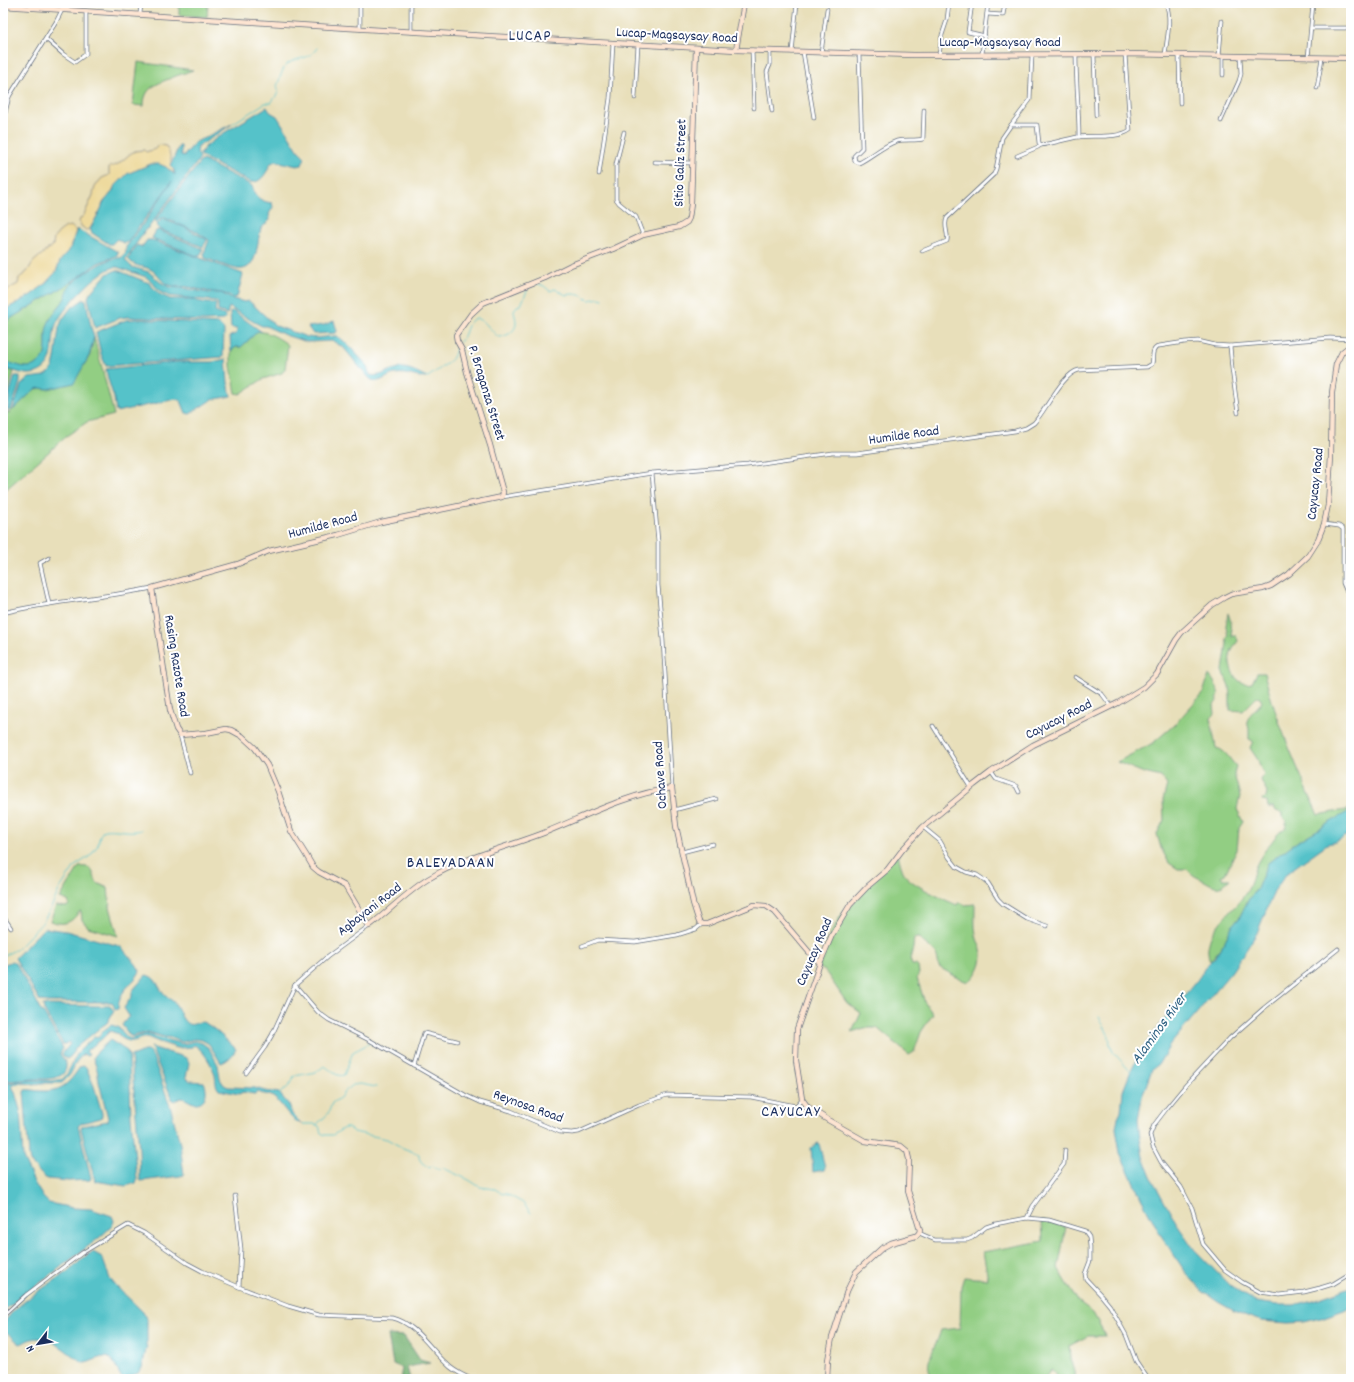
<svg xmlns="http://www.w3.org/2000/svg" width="1354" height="1382" font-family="Dekko,sans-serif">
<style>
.green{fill:#92ce83;stroke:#567e70}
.forest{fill:#75b171;stroke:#487068}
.sand{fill:#eeda9e;stroke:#84847e}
.water{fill:#54c2c9;stroke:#387894}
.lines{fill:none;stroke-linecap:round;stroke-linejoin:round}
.stream{stroke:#54c2c9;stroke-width:1}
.street-casing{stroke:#636d7e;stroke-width:4.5}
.secondary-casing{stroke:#636d7e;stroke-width:6}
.street{stroke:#fff;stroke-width:3}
.secondary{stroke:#fde4d1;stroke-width:4.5}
.labels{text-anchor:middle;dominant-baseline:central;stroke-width:4;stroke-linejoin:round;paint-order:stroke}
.street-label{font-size:14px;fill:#1b2f5e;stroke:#fff}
.water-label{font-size:15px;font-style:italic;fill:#2f6283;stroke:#fff}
.quarter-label{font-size:16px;letter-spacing:1px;fill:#1b2f5e;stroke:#fff}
</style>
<rect width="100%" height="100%" fill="#fff"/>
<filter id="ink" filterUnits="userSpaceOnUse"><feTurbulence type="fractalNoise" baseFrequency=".025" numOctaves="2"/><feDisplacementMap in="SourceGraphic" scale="8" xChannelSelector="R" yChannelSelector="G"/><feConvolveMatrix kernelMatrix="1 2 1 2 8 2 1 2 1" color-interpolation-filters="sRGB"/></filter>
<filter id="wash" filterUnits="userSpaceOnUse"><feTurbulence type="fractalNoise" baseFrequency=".012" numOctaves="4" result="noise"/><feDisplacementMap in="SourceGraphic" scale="16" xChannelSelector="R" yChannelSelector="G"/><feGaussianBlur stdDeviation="0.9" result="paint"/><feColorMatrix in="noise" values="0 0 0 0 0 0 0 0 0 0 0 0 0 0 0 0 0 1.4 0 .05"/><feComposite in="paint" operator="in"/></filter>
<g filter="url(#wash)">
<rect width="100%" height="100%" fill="#e8dfba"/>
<g class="green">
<path d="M179,3H208L207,17L179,15Z"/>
<path d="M138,62L193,70C182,74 157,82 150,89C145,94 144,100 144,106L133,105Z"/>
<path d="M76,281C67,289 70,290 65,299C63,303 59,306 57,309C53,314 50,320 48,325C42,339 54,363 30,367C21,369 12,362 3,362V323L70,283Z"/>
<path d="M258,331C268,332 280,338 288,345L285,369L282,373L263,379L240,394L236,393L231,366V351L236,347H241Z"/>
<path d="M94,337L114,415L87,422L68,435L3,492V369L14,371L4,408L5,412L9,413L35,389L40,388L48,389L74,382L90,355Z"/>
<path d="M1228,613L1231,622L1230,626L1232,636H1236L1238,641C1235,645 1231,649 1230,655C1228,668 1236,687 1252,683L1257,673H1264C1276,722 1298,769 1318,815L1351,809V810L1292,845L1268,863L1257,889L1249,899L1238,920L1233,924L1222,947L1210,961C1208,956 1207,949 1209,943C1212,926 1235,909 1245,894C1251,886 1252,877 1255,868C1260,856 1269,845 1277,835C1279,832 1283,830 1286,827V821L1282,817V813L1276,811L1274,807H1268L1267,802L1263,801L1262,799L1266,798L1267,792L1261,780L1264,775L1261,769L1258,760L1250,748L1253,741L1249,739V729L1247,721L1250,715L1262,702L1260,698L1257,697L1243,711L1230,710V696L1229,686L1223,671L1227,643L1226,638L1228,636L1226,626Z"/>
<path d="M1209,675C1216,683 1223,696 1214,705L1215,714L1211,718C1211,728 1215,737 1216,748C1226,750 1229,759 1236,766L1234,774L1240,796L1237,809L1243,822L1239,828L1237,850L1225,874L1221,876L1223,879H1230C1219,890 1215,887 1203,880C1196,877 1192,875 1187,869H1178L1169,863L1161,848L1157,834L1164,820L1163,800L1167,785L1161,777L1144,773L1117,762L1153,743L1174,725L1203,693Z"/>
<path d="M898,854C900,861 901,869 905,875C912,885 945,900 957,905L959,902L965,905L975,904C975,914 974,925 976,935C977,941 981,947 982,953C983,963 976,977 968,982C963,981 944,970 939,967C938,963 938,958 936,954C931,947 924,944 919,938H914L913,948L910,959L912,965H916L918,967L919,973L917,978L925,1003L933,1014L921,1032L914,1052L909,1055L877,1028H864L852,1032L861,1013L847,1003L825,971L818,967L830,934L841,915Z"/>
<path d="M79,867C94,865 92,873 97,883L108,888L110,907L118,936L88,927L82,920L81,911H80C71,923 65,926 50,921L56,906L67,907L69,904L68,901L60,898Z"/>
<path d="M1042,1220L1066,1227L1058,1268L1079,1303L1093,1313L1106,1336H1088L1069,1346L1070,1358L1076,1379H1058L1056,1373L1051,1370L1044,1379H933C925,1366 929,1361 934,1348C937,1342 939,1336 941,1330L960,1328L961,1286L964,1277L988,1279L983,1252L1043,1241Z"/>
</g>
<path class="forest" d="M388,1335L404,1336L420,1360L430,1363L407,1367L410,1379H400L402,1368L393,1364Z"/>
<g class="sand">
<path d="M159,145L166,146C170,153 171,158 171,166L173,168L174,174L166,167L151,164L127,174L114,187L113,191L103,203L101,209L90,229L86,230L82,227L79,222L80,219L84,215L93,195L95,186L102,178L109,175V167L117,165L130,154L135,151L144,150L146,152L155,149Z"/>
<path d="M71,226L76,231L69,251L60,261L56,272L44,285L31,295L3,311V294L8,289L18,284L19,278L27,272L33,262L53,245L54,238L59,232L66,227Z"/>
</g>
<g class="water">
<path d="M267,107L270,112L277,116L298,150L305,157L302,165L297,166L276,161L271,163C267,172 261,184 250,182L201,156L200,154L206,146L222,134Z"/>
<path d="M232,124L204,143L201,144L198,147L197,153L200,157L198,161L160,212L149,227L144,231L143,234L125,260L132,267L149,272L160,282L169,287L182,288L209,293H221L232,299L245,302L249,301L276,326L307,337L316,338L335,336L340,338L345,342L366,364L370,375C382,378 388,369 400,368C407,367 420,373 426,377C414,378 408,372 395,374C388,375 382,382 375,381C366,379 367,372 361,369L344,348L333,341L307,342L285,335L266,326H262L254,322L229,307L227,314L218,311V303L216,301L169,296L160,292L152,282L146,277L117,267C100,267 65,307 57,322C49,340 59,365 36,373C24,377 14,369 3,369V362C14,362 25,371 35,365C52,356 43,341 47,327C50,315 60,308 65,298C67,295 67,290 69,287C77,277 109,256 121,258L126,252V247L146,220L172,181L128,242L124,243L117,239L112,244H109L92,233L90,229L101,209L103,203L113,191L114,187L127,174L151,164H159L166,167L175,175L174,170L171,167L172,162L179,146H181V155L184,156L195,142L200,140Z"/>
<path d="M203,160L251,185C254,188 253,190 255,194C259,200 265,202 272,203L273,207L269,214L270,220C267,223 263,226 261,229C256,242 259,272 237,269C226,267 215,261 205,258L204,253L209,240L197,232L165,218H161L156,223L155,221L200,162Z"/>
<path d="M162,219L184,227L206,239L207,240L203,247L159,229L157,224Z"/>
<path d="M77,229L118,252V253L116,256L98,263L70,283L3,323V311L31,295L44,285L56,272L60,261L69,251Z"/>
<path d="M158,230L203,249L200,256H197L152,238L156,231Z"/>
<path d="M147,240H152L243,274L237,297L233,298C222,291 218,293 206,291C200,290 194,288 188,287C181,286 175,287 169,285C161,283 158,273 150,269C141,265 136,268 128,259L137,245L142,247Z"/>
<path d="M117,270L149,283L159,294L170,299H188L207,303H216L215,312L224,315L226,318L224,320L204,321L128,317L120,318L95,328L88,298L90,293L107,274Z"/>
<path d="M84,299L86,300L91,327L94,337L89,356L74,383L48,389L40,388L35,389L13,410L21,385L29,378L44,376L49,373L53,367L55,358L59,328L62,320L70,309Z"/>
<path d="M233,311L262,332L258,331L241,347H236L231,351L230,336L234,335L237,332V329L231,328L230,312Z"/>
<path d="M136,319L218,324L222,327L224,330L223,357L106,366L101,354L96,332L126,320Z"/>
<path d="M334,321L337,331L336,333L313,334L308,327L324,325Z"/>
<path d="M226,359L228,383L231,396L211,400L190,414L186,413L181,401L176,399L116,412L114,398L108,379L106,369L177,362H212Z"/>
<path d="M15,376H20V382L11,410L7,411L10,392Z"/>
<path d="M1351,810V833L1336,842L1327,844L1302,862L1287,873L1274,891L1257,933L1248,947L1232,971L1170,1045L1158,1065L1152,1069L1142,1097L1138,1119L1140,1139L1143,1156L1151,1177L1176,1223L1194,1249L1231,1287L1257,1302L1277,1305H1294L1314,1300L1351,1287V1306L1344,1310L1321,1318L1304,1322L1288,1323L1261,1321L1236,1312L1218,1302L1201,1290L1184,1270L1160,1234L1141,1198L1120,1153L1116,1128L1118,1117L1121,1111L1123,1091L1132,1068L1141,1051L1163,1021L1198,979L1206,966L1215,957L1222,947L1233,924L1238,920L1249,899L1257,889L1268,863L1292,845Z"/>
<path d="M44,928L66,931L119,946L121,947L136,964L140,971C133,986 119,988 118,1009L115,1010L113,1003L111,1002H48L40,1001L15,958Z"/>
<path d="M12,961L17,965L37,1002L40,1010L43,1012L63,1048L60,1054C62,1058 66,1061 66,1065C67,1081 43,1079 32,1079C25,1080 18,1080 10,1081L7,1080L3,1074V965Z"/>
<path d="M146,975C155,977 157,983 161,990C165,996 172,999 176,1005C179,1010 180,1015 183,1019C191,1031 197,1019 205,1023C216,1029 225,1039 234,1047L236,1049C233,1055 228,1061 221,1063L209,1044L202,1040L195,1039L182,1042L174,1038L164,1037L148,1032L133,1036H130L122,1025L129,1016L124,1008L132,996V992L133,990Z"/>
<path d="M43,1005L102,1006H110L114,1011L107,1023L101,1027L74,1049L75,1051L70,1057L66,1059L62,1054L70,1044L69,1042L65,1044H63L44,1010Z"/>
<path d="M111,1025L118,1027L127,1037L130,1039L146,1034L183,1044L195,1041L202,1043L209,1048L218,1065L220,1079L224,1085L228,1087L255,1088L265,1091L279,1093L289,1105L292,1114L302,1124C289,1120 284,1105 273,1097C268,1093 263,1095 258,1092L254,1094L243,1092L239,1094L219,1090C215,1085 216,1082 215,1075C213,1066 202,1048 194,1045L192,1047L178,1048L159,1042L147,1037C135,1040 131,1045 119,1036V1034L110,1031L102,1039L86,1051L89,1055L87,1056L83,1054L77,1061L70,1075L62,1083H40L34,1085C28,1083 19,1082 12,1086L15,1092L20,1110L23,1158L35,1184L43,1197L49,1203L73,1208L91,1209L112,1216L114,1221L112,1226L99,1238L3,1311V1080L7,1083L33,1080L52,1081L63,1079L67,1074L78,1052L94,1037L99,1036L104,1030Z"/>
<path d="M110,1040L127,1051L129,1056L131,1117L137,1180L136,1183L126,1186L95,1181L81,1129L82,1126L108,1121V1118L99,1082L97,1069L93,1058L94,1055Z"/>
<path d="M151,1047L187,1058L189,1063L186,1077L190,1081L204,1082C208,1091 207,1104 194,1103C189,1102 186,1098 181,1098C180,1098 177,1100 175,1101L172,1099Z"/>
<path d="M144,1051H149L153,1057L171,1109L180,1144L184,1175L180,1176L141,1181L140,1179L139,1149L131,1056Z"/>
<path d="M83,1066L86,1067L94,1086L102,1113V1117L101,1118L82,1123L78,1126L91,1178L90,1180L68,1181L48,1179L44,1177L30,1162L29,1156L24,1092L25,1090C31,1089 35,1091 41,1091C62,1092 69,1083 80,1067Z"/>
<path d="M817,1143L819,1144L825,1167L824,1170L813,1172L811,1148Z"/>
<path d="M93,1252L102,1257L110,1279L116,1286L143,1312L147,1321V1345L142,1368L138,1373L123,1379C117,1373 115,1357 105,1357C97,1357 91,1363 83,1363C68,1354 51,1334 32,1339C27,1340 24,1343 20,1344L3,1329C3,1310 54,1282 69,1271C77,1265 83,1256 93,1252Z"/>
</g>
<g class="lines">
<g class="stream">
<path d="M232,124L265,103H271L278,93V89L277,86C280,80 282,66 289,63C301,56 308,61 317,48"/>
<path d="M536,283L544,286L550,291L555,289L566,295C576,293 579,294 589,300L599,298L603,299"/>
<path d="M460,342C468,334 465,322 476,318L484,322L498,337C506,337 517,331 516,322C516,318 514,314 514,310L517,306L521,305L529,286"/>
<path d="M425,376L428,377C432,374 450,362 452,359C455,355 455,350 457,346"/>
<path d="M3,956L17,949L42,923L50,910L59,890L75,866L90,856L98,845L100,835L104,830C117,828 129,834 141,830"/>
<path d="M1099,1017L1109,1036L1110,1044L1113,1052L1131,1072"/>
<path d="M279,1094L288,1087L293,1080V1078L294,1076L317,1072L324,1066C331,1069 336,1078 344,1075L353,1052L370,1043"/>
<path d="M302,1124H314L319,1126L321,1133L325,1135H333L344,1128H348L354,1132L387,1139L403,1148L419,1154C418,1161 424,1165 430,1168L432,1166L440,1169L443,1168L469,1180L480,1187L495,1189L503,1194L505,1193L523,1203L531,1213"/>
<path d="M316,1125L328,1114L332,1103L341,1097L344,1092L353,1085L360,1084L376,1087"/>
</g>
</g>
</g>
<g filter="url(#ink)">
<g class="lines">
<defs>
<g id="street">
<path d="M360,3V29"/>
<path d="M411,3V31"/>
<path d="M972,3L968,32L985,36"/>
<path d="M140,14L141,3"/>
<path d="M987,14L1003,15L1005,3"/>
<path d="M1311,28H1351"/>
<path d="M46,39L63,54L75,62L86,54V11"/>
<path d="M752,50L754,108"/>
<path d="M770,51V65L767,72L772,111"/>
<path d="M792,52L797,3"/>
<path d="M803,52L814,118"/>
<path d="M821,53L827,9"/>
<path d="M859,53L862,148L854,156L855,161L859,163C873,156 882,146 897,141C905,139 915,141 923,139L924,110"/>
<path d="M982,54L988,3"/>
<path d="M939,55L942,35L947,20L949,3"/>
<path d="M1032,55L1030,100L1011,125H1037L1039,143L1041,145C1054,143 1066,139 1078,137C1092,135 1118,139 1130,130L1125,54"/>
<path d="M1076,55C1076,82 1079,110 1079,137"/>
<path d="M1094,55L1096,115"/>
<path d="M1165,55C1167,38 1172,19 1166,3"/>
<path d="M1179,55L1180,103"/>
<path d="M1219,56L1222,21"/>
<path d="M1223,56V75"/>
<path d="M1308,58L1313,3"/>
<path d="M1349,84L1351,77"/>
<path d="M1317,88L1322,58"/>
<path d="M635,98L638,44"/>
<path d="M3,110L10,95L56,22L62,10V3"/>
<path d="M3,121L8,101"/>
<path d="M1221,121L1239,81L1241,74L1240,56"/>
<path d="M624,132L616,164V199L619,203L636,217L643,235"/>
<path d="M1017,156L1038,147L1041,145"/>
<path d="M655,162L692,163"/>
<path d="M599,174L610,98L613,43"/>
<path d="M922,251L947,241C949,234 943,226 947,218L994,174L996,169L1002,138L1011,125"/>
<path d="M1230,346L1232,369L1238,413"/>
<path d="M652,473L658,542V585L663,640L672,788"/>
<path d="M502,497L652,473L748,465L833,453H857L1015,431L1026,428L1034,423C1046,410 1063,373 1079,370L1147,367L1152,364C1154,357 1150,350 1159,346L1185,342L1198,341L1215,345L1230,346L1330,338L1351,339"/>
<path d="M1324,524L1339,526L1343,529V583L1346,590L1351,595"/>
<path d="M49,604L40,563L49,558"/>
<path d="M3,613C52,601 103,598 152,588"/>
<path d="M1075,677L1102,694L1111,706"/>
<path d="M933,726L971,787"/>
<path d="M180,735L190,773"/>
<path d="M991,772L996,779L1016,786L1019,792"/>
<path d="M674,810L716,799"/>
<path d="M923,827L940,841L949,857L957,867L966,872L977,875L983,879L988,883L998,899L1003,904L1027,919L1047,926"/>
<path d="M682,852L713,844"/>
<path d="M3,916L11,928"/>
<path d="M582,946L598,940L635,942L677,935L696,929L702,924"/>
<path d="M1338,949L1264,1008L1230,1038L1186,1085L1167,1108L1154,1125L1150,1135L1153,1147L1161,1162L1181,1187L1192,1208L1203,1244L1225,1270L1242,1282L1260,1292L1280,1295L1304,1292L1320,1288L1333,1284L1351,1273"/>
<path d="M295,985L318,1012L329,1020L371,1041L465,1095L480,1102L511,1111L560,1132L572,1133L579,1132L639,1105L667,1095L751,1097L796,1106L802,1099"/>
<path d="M414,1066L424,1033L457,1041"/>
<path d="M246,1073L265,1047L272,1035L295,985L327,957L369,926"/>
<path d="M796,1106L801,1108L808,1107"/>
<path d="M235,1196L241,1249L239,1287"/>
<path d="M1027,1218L1033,1206L1064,1164L1065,1150"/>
<path d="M919,1233L935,1240H967L972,1238L986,1227L995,1224L1027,1218L1049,1220L1085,1231L1089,1237L1090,1247V1261L1085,1274L1086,1279L1101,1295L1110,1306L1126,1335L1136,1361L1148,1379"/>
<path d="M3,1316L26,1295L82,1253L128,1225L144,1233L187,1263L202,1271L239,1287L288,1306L319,1315L393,1318C415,1323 431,1350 447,1364C453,1371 463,1375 471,1379"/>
</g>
<g id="secondary">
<path d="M3,6L347,28L736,50L914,55L1125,54L1351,58"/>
<path d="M696,48L691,204L689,218L687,222L679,227L643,235L613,249L571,265L545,278L483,303L471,314L456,335L457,341L462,350L467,372L490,445L503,492L502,497L381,522L338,535L269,551L238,564L152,588L154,603L170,710L176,729L180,735L206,733L226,729L231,730L242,736L255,748L267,765L278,791L291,831L306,855L313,867L319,872L345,886L369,926C389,911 407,892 428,879C462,858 504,848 541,834C584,817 626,794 672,788L676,826L693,903L699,922L702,924H707L754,905L766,906L775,912L809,952L820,963"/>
<path d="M736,50L744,3"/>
<path d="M827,1379L828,1360L832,1338L847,1291L856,1272L882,1248L891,1243L916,1236L919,1233L920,1230L908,1191L909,1159L907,1151L901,1146L865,1141L828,1120L808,1107L802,1099L796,1060L797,1029L820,963L832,935L850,905L868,886L887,870L903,849L923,827L974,785L991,772L1033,745L1118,703L1144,687L1157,674L1176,640L1182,632L1212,605L1225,597L1231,594L1263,589L1271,586L1289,574L1308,556L1317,542L1324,524L1328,505L1331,455L1332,393L1336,364L1342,352L1351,345"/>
</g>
</defs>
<use href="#street" class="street-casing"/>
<use href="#secondary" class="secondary-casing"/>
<use href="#street" class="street"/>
<use href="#secondary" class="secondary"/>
</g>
</g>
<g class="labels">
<g class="street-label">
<text transform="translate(677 36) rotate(3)">Lucap-Magsaysay Road</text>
<text x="1000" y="43">Lucap-Magsaysay Road</text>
<text transform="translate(681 163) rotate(-88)">Sitio Galiz Street</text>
<text transform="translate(486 393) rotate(73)">P. Braganza Street</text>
<text transform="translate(904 436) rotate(-8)">Humilde Road</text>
<text transform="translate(1316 484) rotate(-84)">Cayucay Road</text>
<text transform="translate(323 526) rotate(-15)">Humilde Road</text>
<text transform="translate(176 666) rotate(81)">Rasing Razote Road</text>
<text transform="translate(1059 720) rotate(-27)">Cayucay Road</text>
<text transform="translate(661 775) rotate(-94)">Ochave Road</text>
<text transform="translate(370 910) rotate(-38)">Agbayani Road</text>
<text transform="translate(815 952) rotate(-67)">Cayucay Road</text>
<text transform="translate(528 1107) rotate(20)">Reynosa Road</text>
</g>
<g class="water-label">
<text transform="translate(1160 1029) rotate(-54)">Alaminos River</text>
</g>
<g class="quarter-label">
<text x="530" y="36">LUCAP</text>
<text x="451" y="863">BALEYADAAN</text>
<text x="791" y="1112">CAYUCAY</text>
</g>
</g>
<rect width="1354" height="1382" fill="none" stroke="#fff" stroke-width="16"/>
<g transform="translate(38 1344) rotate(239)" stroke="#ffffff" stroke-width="3" paint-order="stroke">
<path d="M0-3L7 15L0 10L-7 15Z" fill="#1b2f5e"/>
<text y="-6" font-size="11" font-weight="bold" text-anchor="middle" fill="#1b2f5e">N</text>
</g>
</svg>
